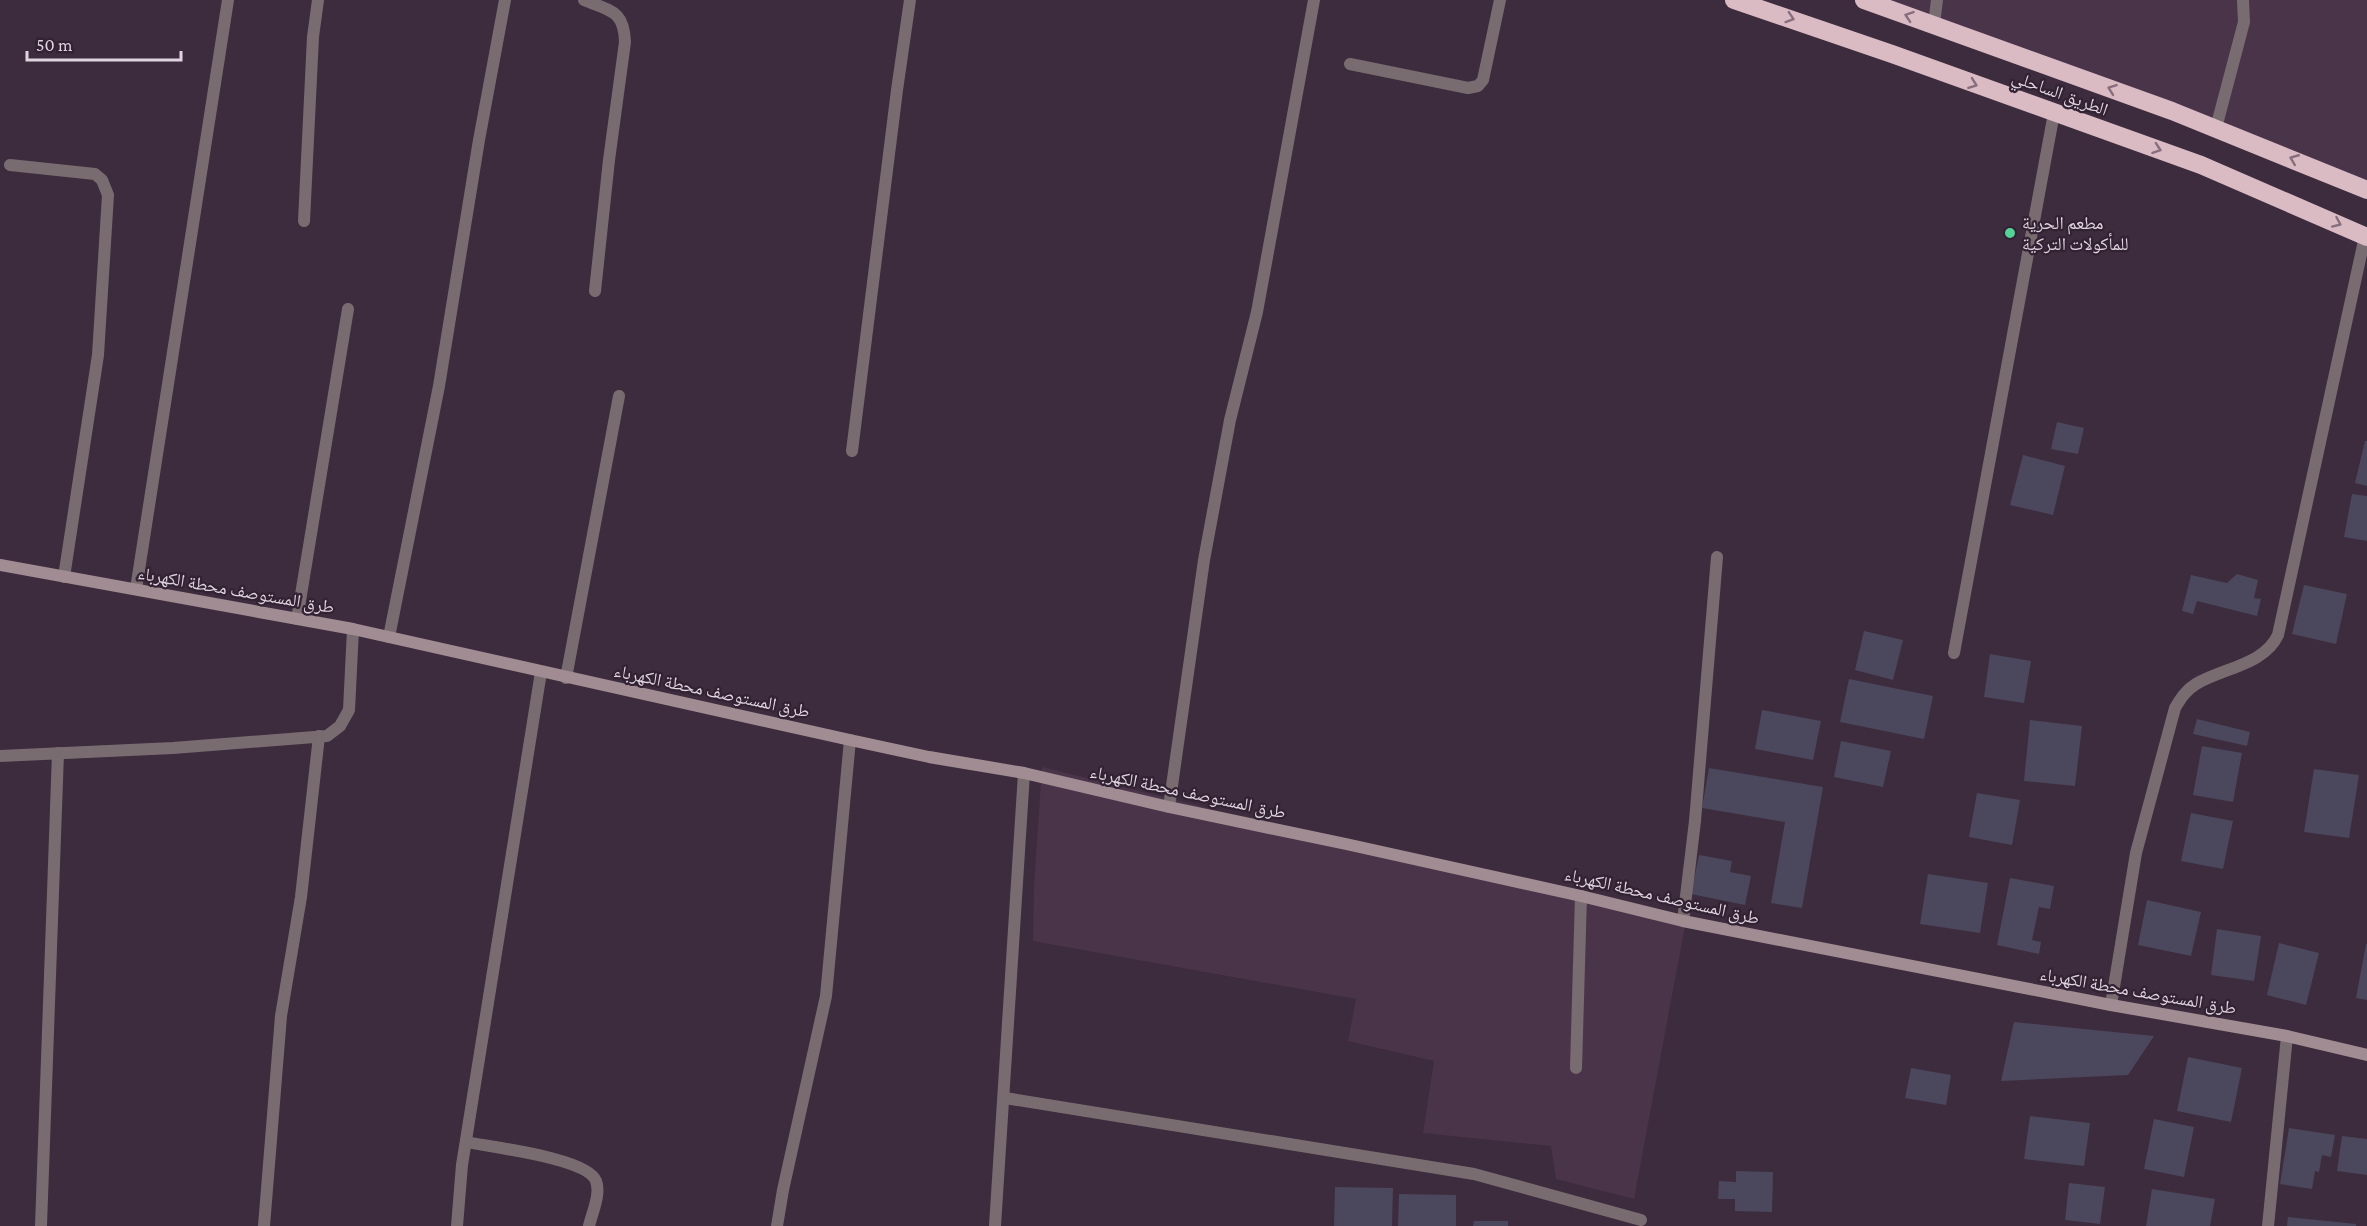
<svg xmlns="http://www.w3.org/2000/svg" width="2367" height="1226" font-family="'Crimson Pro','Noto Naskh Arabic',serif">
<style>
.built{fill:#4a344a}
.building{fill:#4b475d}
.lines{fill:none;stroke-linecap:round;stroke-linejoin:round}
.lane{stroke:#796c70;stroke-width:12}
.street{stroke:#796c70;stroke-width:12}
.secondary{stroke:#a08c92;stroke-width:12}
.highway{stroke:#dabbc4;stroke-width:18}
.oneway{stroke:#866e7c}
.poi-dot{fill:#53d396;stroke:#322233;stroke-width:2}
.labels{text-anchor:middle;dominant-baseline:central;stroke-width:4.5;stroke-linejoin:round;paint-order:stroke}
.street-label{font-size:18px;fill:#dfd4df;stroke:#322233}
.poi-label{font-size:18px;fill:#dfd4df;stroke:#322233;text-anchor:start}
</style>
<rect width="100%" height="100%" fill="#3d2c3d"/>
<g class="built">
<path d="M1864,0H2367V190Z"/>
<path d="M1042,767L1685,926L1634,1199L1556,1179L1551,1146L1423,1133L1434,1061L1348,1041L1356,999L1033,941L1034,886Z"/>
</g>
<g class="building">
<path d="M2057,422L2084,428L2078,454L2051,449Z"/>
<path d="M2365,441H2367V486L2355,483Z"/>
<path d="M2023,455L2065,466L2053,515L2010,505Z"/>
<path d="M2352,494L2367,496V541L2344,537Z"/>
<path d="M2237,574L2258,580L2254,598L2261,599L2257,616L2197,601L2193,614L2182,611L2191,575L2227,583Z"/>
<path d="M2304,585L2347,594L2336,644L2292,634Z"/>
<path d="M1864,631L1903,640L1893,680L1855,670Z"/>
<path d="M1990,654L2031,661L2024,703L1984,697Z"/>
<path d="M1849,679L1933,696L1924,739L1840,722Z"/>
<path d="M1762,710L1821,721L1813,760L1755,749Z"/>
<path d="M2197,719L2250,732L2247,746L2193,734Z"/>
<path d="M2030,720L2082,726L2075,786L2024,781Z"/>
<path d="M1841,741L1891,751L1883,787L1834,777Z"/>
<path d="M2202,746L2242,753L2233,802L2193,795Z"/>
<path d="M1709,768L1823,787L1802,908L1771,903L1785,822L1702,808Z"/>
<path d="M2314,769L2359,775L2349,838L2304,832Z"/>
<path d="M1977,793L2020,800L2012,845L1969,837Z"/>
<path d="M2191,813L2233,821L2223,869L2181,861Z"/>
<path d="M1699,855L1732,861L1730,872L1751,876L1745,905L1691,894Z"/>
<path d="M1928,874L1988,883L1980,933L1920,924Z"/>
<path d="M2010,878L2054,886L2050,909L2039,907L2032,940L2041,942L2039,954L1997,945Z"/>
<path d="M2147,900L2201,912L2191,956L2138,945Z"/>
<path d="M2217,929L2261,936L2254,981L2211,975Z"/>
<path d="M2279,943L2319,953L2306,1005L2267,995Z"/>
<path d="M2366,944H2367V1000L2356,998Z"/>
<path d="M2014,1022L2154,1036L2128,1075L2001,1081Z"/>
<path d="M2188,1057L2242,1068L2231,1122L2177,1111Z"/>
<path d="M1911,1068L1951,1075L1946,1105L1905,1098Z"/>
<path d="M2030,1116L2090,1123L2084,1166L2024,1159Z"/>
<path d="M2154,1119L2194,1127L2184,1177L2144,1169Z"/>
<path d="M2289,1128L2335,1135L2331,1157L2322,1155L2319,1172L2315,1171L2312,1189L2280,1184Z"/>
<path d="M2342,1136L2367,1139V1175L2337,1171Z"/>
<path d="M1736,1171L1773,1172L1772,1212L1735,1211V1199H1718L1719,1181L1736,1182Z"/>
<path d="M2069,1183L2105,1187L2100,1224L2065,1220Z"/>
<path d="M1335,1187L1393,1188L1392,1226H1334Z"/>
<path d="M2152,1189L2215,1199L2210,1226H2146Z"/>
<path d="M1399,1194L1456,1195V1226H1398Z"/>
<path d="M2288,1217L2356,1224V1226H2287Z"/>
<path d="M1474,1221H1508V1226H1473Z"/>
</g>
<g class="lines">
<g class="lane">
<path d="M1934,24L1937,0"/>
<path d="M1350,64L1468,88L1478,86L1483,80L1500,0"/>
<path d="M2216,128L2244,22L2243,0"/>
<path d="M1576,1068L1581,896"/>
</g>
<g class="street">
<path d="M584,0C610,11 624,10 625,42L609,160L595,291"/>
<path d="M10,165L95,174L102,180L108,195L98,355L64,577"/>
<path d="M304,221L313,37L318,0"/>
<path d="M852,451L897,90L910,0"/>
<path d="M136,589L228,0"/>
<path d="M297,619L348,309"/>
<path d="M389,637L439,386L479,140L505,0"/>
<path d="M1954,653L2054,113"/>
<path d="M566,678L619,396"/>
<path d="M0,756L173,748L327,736L340,726L349,710L353,629"/>
<path d="M1169,807L1204,560L1230,420L1257,312L1314,0"/>
<path d="M1683,921L1695,821L1717,557"/>
<path d="M2111,1005L2136,853L2175,708C2181,698 2186,690 2196,684C2223,668 2264,665 2278,635L2365,236"/>
<path d="M1005,1098L1474,1174L1641,1220"/>
<path d="M466,1142C490,1147 588,1158 596,1181C601,1194 592,1213 589,1226"/>
<path d="M41,1226L58,753"/>
<path d="M264,1226L281,1016L301,897L319,736"/>
<path d="M457,1226L462,1165L541,672"/>
<path d="M777,1226L783,1190L826,996L850,740"/>
<path d="M995,1226L1024,773"/>
<path d="M2268,1226L2287,1036"/>
</g>
<path class="secondary" d="M0,565L353,629L850,740L929,757L1024,773L1169,807L1346,844L1581,896L1683,921L2111,1005L2287,1036L2367,1055"/>
<g class="highway">
<path d="M1734,0L1892,54L2201,165L2367,237"/>
<path d="M1864,0L2172,111L2367,190"/>
</g>
</g>
<defs><path id="oneway-chevron" d="M-2-3.5L2.5 0L-2 3.5" fill="none" stroke-width="1.6" stroke-linecap="round" stroke-linejoin="round" transform="scale(1.5)"/></defs>
<g class="oneway">
<use href="#oneway-chevron" transform="translate(1909 16) rotate(-161)"/>
<use href="#oneway-chevron" transform="translate(1790 18) rotate(18)"/>
<use href="#oneway-chevron" transform="translate(1973 84) rotate(20)"/>
<use href="#oneway-chevron" transform="translate(2112 89) rotate(-160)"/>
<use href="#oneway-chevron" transform="translate(2157 149) rotate(19)"/>
<use href="#oneway-chevron" transform="translate(2294 159) rotate(-158)"/>
<use href="#oneway-chevron" transform="translate(2337 223) rotate(24)"/>
</g>
<circle class="poi-dot" cx="2010" cy="233" r="6"/>
<g class="labels">
<g class="street-label">
<text transform="translate(2060 93) rotate(20)">الطريق الساحلي</text>
<text transform="translate(236 590) rotate(10)">طرق المستوصف محطة الكهرباء</text>
<text transform="translate(712 691) rotate(12)">طرق المستوصف محطة الكهرباء</text>
<text transform="translate(1188 792) rotate(12)">طرق المستوصف محطة الكهرباء</text>
<text transform="translate(1662 896) rotate(13)">طرق المستوصف محطة الكهرباء</text>
<text transform="translate(2138 991) rotate(10)">طرق المستوصف محطة الكهرباء</text>
</g>
<g class="poi-label">
<text x="2022" y="223">مطعم الحرية<tspan x="2022" dy="21">للمأكولات التركية</tspan></text>
</g>
</g>
<path d="M27 51v9h154v-9" fill="none" stroke="#dfd4df" stroke-width="3"/>
<text x="36" y="51" font-size="18" fill="#dfd4df" stroke="#322233" stroke-width="4.5" paint-order="stroke">50 m</text>
</svg>
